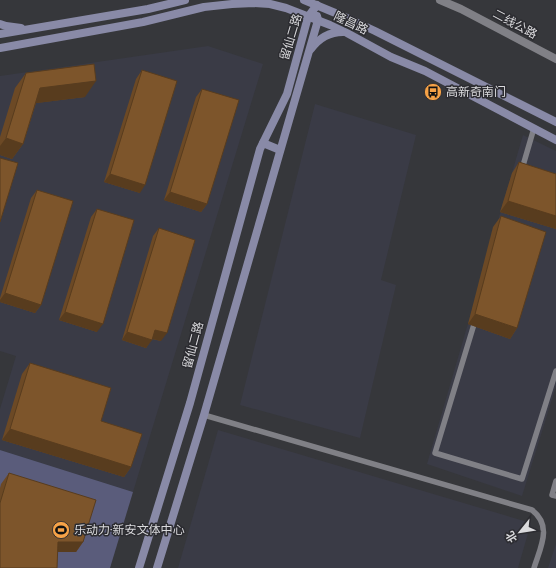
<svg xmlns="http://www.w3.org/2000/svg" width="556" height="568" font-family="'DM Sans','Noto Sans SC',sans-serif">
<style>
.built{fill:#3a3b46}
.green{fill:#5a5c7b}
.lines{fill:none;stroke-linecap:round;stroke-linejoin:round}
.lane{stroke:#808086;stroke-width:5.5}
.street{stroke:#808086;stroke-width:8}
.secondary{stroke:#898aa7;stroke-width:8}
.wall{fill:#6c4925}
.shaded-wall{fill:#583c1e}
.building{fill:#7d552b;stroke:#583c1e}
.labels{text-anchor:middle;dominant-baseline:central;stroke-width:3;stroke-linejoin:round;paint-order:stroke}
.street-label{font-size:12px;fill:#dadadd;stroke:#2c2c31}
.poi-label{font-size:12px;fill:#dadadd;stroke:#2c2c31;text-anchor:start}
</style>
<rect width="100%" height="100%" fill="#36373b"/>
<g class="built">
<path d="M208,46L263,64L133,492L0,450V409L16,356L0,351V76Z"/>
<path d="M315,104L416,135L381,280L396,285L360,438L240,405Z"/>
<path d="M523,135L556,151V386L522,496L427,464Z"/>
<path d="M218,430L531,523L518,568H178Z"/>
<path d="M556,544V568H548Z"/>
</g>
<path class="green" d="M0,450L133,492L110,568H0Z"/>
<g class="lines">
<g class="lane">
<path d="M522,169L534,128"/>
<path d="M475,321L435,453L522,479L556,371"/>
<path d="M204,415L532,510C553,526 540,548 534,568"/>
<path d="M556,481L552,495L556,496"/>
</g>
<path class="street" d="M440,0L461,9L556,59"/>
<g class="secondary">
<path d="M304,0L345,17L375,31L556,122"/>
<path d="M0,24L6,26L21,28"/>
<path d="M0,34L148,9L185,0"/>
<path d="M0,48L143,22L204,7L232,4L254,3L270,4L286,8L330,25L347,33L391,57L425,71L556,140"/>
<path d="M311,49C319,38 330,32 343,32"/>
<path d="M263,143L280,150"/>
<path d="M139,568L190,403L260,149L287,94L308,17L317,5"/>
<path d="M157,568L204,415L318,20L317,16"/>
</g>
</g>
<g class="wall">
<path d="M142,70L140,193L104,182L136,79Z"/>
<path d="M26,73L85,97L36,103L23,144L12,159L0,155V137L15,88Z"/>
<path d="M202,89L207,204L201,212L164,200L196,97Z"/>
<path d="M519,162L556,174V229L500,212L512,173Z"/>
<path d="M37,190L41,305L35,313L0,302V298L31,198Z"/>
<path d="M97,209V332L59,320L91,217Z"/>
<path d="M501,216L517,328L510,339L468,324L493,227Z"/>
<path d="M159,228L161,341L152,339L146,348L122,340L153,236Z"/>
<path d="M30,363L101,421L131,467L124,477L2,440L22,374Z"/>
<path d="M9,473L83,542L76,552H58L0,568V488L1,484Z"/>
</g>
<g class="shaded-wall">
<path d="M96,81L85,97L29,104L40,88Z"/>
<path d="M6,138L23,144L12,159L0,155V146Z"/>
<path d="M110,174L145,185L140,193L104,182Z"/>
<path d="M170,192L207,204L201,212L164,200Z"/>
<path d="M508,201L556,216V229L500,212Z"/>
<path d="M5,293L41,305L35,313L0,302V300Z"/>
<path d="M65,312L103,324L97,332L59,320Z"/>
<path d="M475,314L517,328L510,339L468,324Z"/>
<path d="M155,330L167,333L161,341L149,338Z"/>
<path d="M127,332L152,340L146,348L122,340Z"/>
<path d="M10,429L131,467L124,477L2,440Z"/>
<path d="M58,542H83L76,552H50Z"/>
</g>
<g class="building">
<path d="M94,64L96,81L40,88L23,144L6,138L26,73Z"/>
<path d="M142,70L177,81L145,185L110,174Z"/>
<path d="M202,89L239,100L207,204L170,192Z"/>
<path d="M0,158L18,163L0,222Z"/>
<path d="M519,162L556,174V216L508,201Z"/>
<path d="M37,190L73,201L41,305L5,293Z"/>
<path d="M97,209L134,220L103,324L65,312Z"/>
<path d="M501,216L546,232L517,328L475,314Z"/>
<path d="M159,228L195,240L167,333L155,330L152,340L127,332Z"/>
<path d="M30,363L111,388L101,421L142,434L131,467L10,429Z"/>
<path d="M9,473L96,500L83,542H58L57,568H0V503Z"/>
</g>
<defs>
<symbol id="bus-disc" viewBox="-11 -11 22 22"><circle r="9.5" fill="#f6a247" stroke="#2c2c31"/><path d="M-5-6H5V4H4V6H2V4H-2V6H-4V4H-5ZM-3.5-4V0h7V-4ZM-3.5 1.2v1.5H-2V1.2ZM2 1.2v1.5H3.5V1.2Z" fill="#111"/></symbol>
<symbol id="stadium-disc" viewBox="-11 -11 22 22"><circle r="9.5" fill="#f6a247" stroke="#2c2c31"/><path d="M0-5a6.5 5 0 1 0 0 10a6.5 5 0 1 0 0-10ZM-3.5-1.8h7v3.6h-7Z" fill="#111"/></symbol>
</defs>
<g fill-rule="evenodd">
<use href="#bus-disc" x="423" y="82" width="20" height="20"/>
<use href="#stadium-disc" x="51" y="520" width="20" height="20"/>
</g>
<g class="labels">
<g class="street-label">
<text transform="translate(351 23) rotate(26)">隆昌路</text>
<text transform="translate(515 24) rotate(28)">二线公路</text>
<text transform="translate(291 37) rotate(-73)">留仙二路</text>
<text transform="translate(193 345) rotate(-75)">留仙二路</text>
</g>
<g class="poi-label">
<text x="446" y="92">高新奇南门</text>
<text x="74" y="530">乐动力·新安文体中心</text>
</g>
</g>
<g transform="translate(520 532) rotate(240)" stroke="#2c2c31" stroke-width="3" paint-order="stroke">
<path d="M0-3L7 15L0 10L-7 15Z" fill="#dadadd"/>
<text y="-6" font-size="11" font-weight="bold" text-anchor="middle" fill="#dadadd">北</text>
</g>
</svg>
